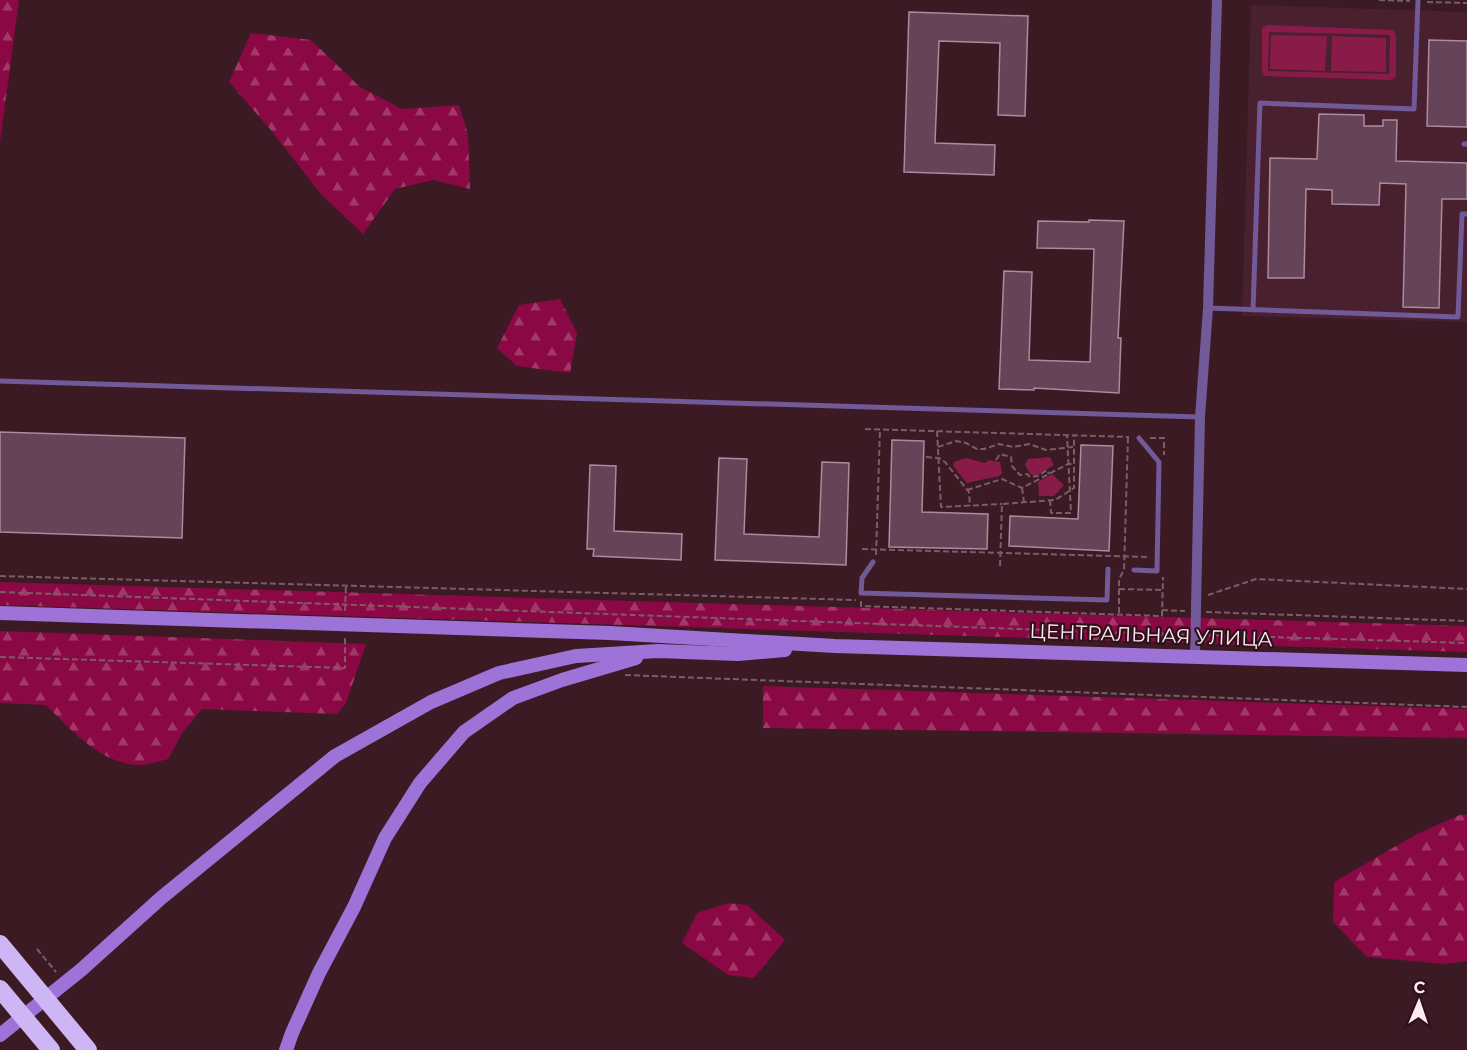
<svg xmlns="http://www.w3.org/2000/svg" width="1467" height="1050" font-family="Montserrat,sans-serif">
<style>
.built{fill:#49202d}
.forest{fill:url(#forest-firs)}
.park{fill:#881b47;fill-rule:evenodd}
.building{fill:#654458;stroke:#ae899f;stroke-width:1.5}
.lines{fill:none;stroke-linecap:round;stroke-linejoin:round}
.path{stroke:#7a5d66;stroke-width:2;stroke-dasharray:6 3;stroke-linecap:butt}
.lane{stroke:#725997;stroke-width:5}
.street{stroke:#725997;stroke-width:10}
.secondary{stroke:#9e73d8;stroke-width:14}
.highway{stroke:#cdb6f3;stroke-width:18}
.labels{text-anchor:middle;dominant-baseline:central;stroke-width:4.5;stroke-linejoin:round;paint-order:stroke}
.street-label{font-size:20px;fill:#feebf0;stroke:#30101b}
</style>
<defs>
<pattern id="forest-firs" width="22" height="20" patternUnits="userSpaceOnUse" patternTransform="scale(1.5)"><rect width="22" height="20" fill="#8a0844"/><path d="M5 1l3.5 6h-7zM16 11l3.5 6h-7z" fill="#a13868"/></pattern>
</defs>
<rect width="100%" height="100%" fill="#3b1a24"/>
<path class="built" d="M1251,5L1467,12V322L1242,316Z"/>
<g class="forest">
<path d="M0,0H19L0,142Z"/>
<path d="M251,33L311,40L360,87L402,109L459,105L468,134L470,189L433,180L395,189L363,234L321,194L270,129L229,82Z"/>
<path d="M560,299L577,333L570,373L517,366L497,348L519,305Z"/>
<path d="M0,582L1467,626V652L0,605Z"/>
<path d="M0,631L366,644L346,703L337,714L202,709L183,732L168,759C159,761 149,765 140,765C102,765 71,730 46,705L0,703Z"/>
<path d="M763,686L1467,709V738L763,728Z"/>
<path d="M1460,815H1467V961L1445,964L1367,957L1333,922L1334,882L1417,834Z"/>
<path d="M728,903L747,905L785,940L754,978L728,975L682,943L697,913Z"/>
</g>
<g class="park">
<path d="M1267,25L1394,30L1396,35V77L1391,80L1264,76L1262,71V28ZM1269,32L1390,35L1389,74L1268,71Z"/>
<path d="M1271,35L1327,36L1325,71L1270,69Z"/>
<path d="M1332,36L1386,38V72L1331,71Z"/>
<path d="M1050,457L1054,465L1036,476L1030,474L1025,465L1028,459Z"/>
<path d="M966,458L985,463L989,460L1000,462L1002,473L999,476L967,483L953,466L954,462Z"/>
<path d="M1052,474L1064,485L1054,496H1039L1038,482Z"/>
</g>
<g class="building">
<path d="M909,12L1028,16L1025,116L998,115L1000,43L939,41L935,143L995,145L994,175L904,172Z"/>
<path d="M1429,40L1467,41V127L1427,126Z"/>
<path d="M1319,114L1364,115V126H1383V120H1397L1396,161L1467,163V199H1442L1439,308L1403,307L1406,184L1380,183L1379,205L1332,204V190L1306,189L1304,278H1268L1270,158L1317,159Z"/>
<path d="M1089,220L1124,221L1118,338H1121L1119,393L1034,388V390L999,389L1004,271L1032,272L1029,360L1090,362L1094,249L1037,248L1038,221L1089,222Z"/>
<path d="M0,432L185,438L182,538L0,532Z"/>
<path d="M892,440L924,441L922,512L988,514L987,549L889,547Z"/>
<path d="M1081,445L1113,446L1109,551L1009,546L1010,516L1078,519Z"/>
<path d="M719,458L747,459L744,534L819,537L822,462L849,463L846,565L715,560Z"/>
<path d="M590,465L616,466L614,531L682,534L681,560L593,556L594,549H587Z"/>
</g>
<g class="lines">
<g class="path">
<path d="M1379,0L1410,1"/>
<path d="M1427,2L1467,3"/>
<path d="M865,429L1129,437"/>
<path d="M937,431L941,507L1002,504"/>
<path d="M1150,438H1164V455"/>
<path d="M938,447L956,441L966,443L977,449H984L999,444L1013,447L1029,444L1046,450L1073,447"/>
<path d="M926,457L939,458L945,462L969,492L970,506"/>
<path d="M996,460L1000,454L1011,457L1012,466L1020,475L1027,474L1030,477L1038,476L1047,470L1049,474"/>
<path d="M1022,488L1024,502"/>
<path d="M967,490L1002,479L1022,488L1068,464H1074"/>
<path d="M1050,500L1051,513H1071L1067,435"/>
<path d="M862,549L1148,557"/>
<path d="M876,555L880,429"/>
<path d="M1000,566L1002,504L1055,500L1074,488V435"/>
<path d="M0,576L856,600"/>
<path d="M1119,589L1163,590"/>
<path d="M0,592L1185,635"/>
<path d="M1208,595L1256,579L1467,589"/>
<path d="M861,601V606L1162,616L1163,577"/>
<path d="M1162,610L1185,611"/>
<path d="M345,611L346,585"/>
<path d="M1206,612L1467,621"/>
<path d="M1119,613V579L1124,570L1128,437"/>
<path d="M1206,635L1467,643"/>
<path d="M0,657L345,668V638"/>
<path d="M625,675L1467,707"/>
<path d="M37,949L56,972"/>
</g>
<g class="lane">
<path d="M1464,144H1467"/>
<path d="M1208,308L1458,317L1462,214H1467"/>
<path d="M1253,310L1260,103L1414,109L1418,0"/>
<path d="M0,381L1200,417"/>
<path d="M873,562L862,578L861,593L1107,600L1108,569"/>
<path d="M1134,570L1157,571L1159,462L1139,438"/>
</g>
<path class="street" d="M1195,655L1200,417L1208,308L1217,0"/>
<g class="secondary">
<path d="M0,613L610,633L835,646L1467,665"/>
<path d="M0,1035L81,970L161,898L335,756L431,702L499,673L576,656L658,651L738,654L785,650"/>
<path d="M286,1050L292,1033L319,973L354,907L385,838L420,783L464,732L513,698L562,680L636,658"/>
</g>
<g class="highway">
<path d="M0,944L88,1050"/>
<path d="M0,989L51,1050"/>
</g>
</g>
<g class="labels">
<g class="street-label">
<text transform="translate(1151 635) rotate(2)">ЦЕНТРАЛЬНАЯ УЛИЦА</text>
</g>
</g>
<g transform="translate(1419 1002) rotate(2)" stroke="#30101b" stroke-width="4.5" paint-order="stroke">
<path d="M0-4.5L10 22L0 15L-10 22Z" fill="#feebf0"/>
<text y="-9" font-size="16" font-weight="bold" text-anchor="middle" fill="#feebf0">С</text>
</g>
</svg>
